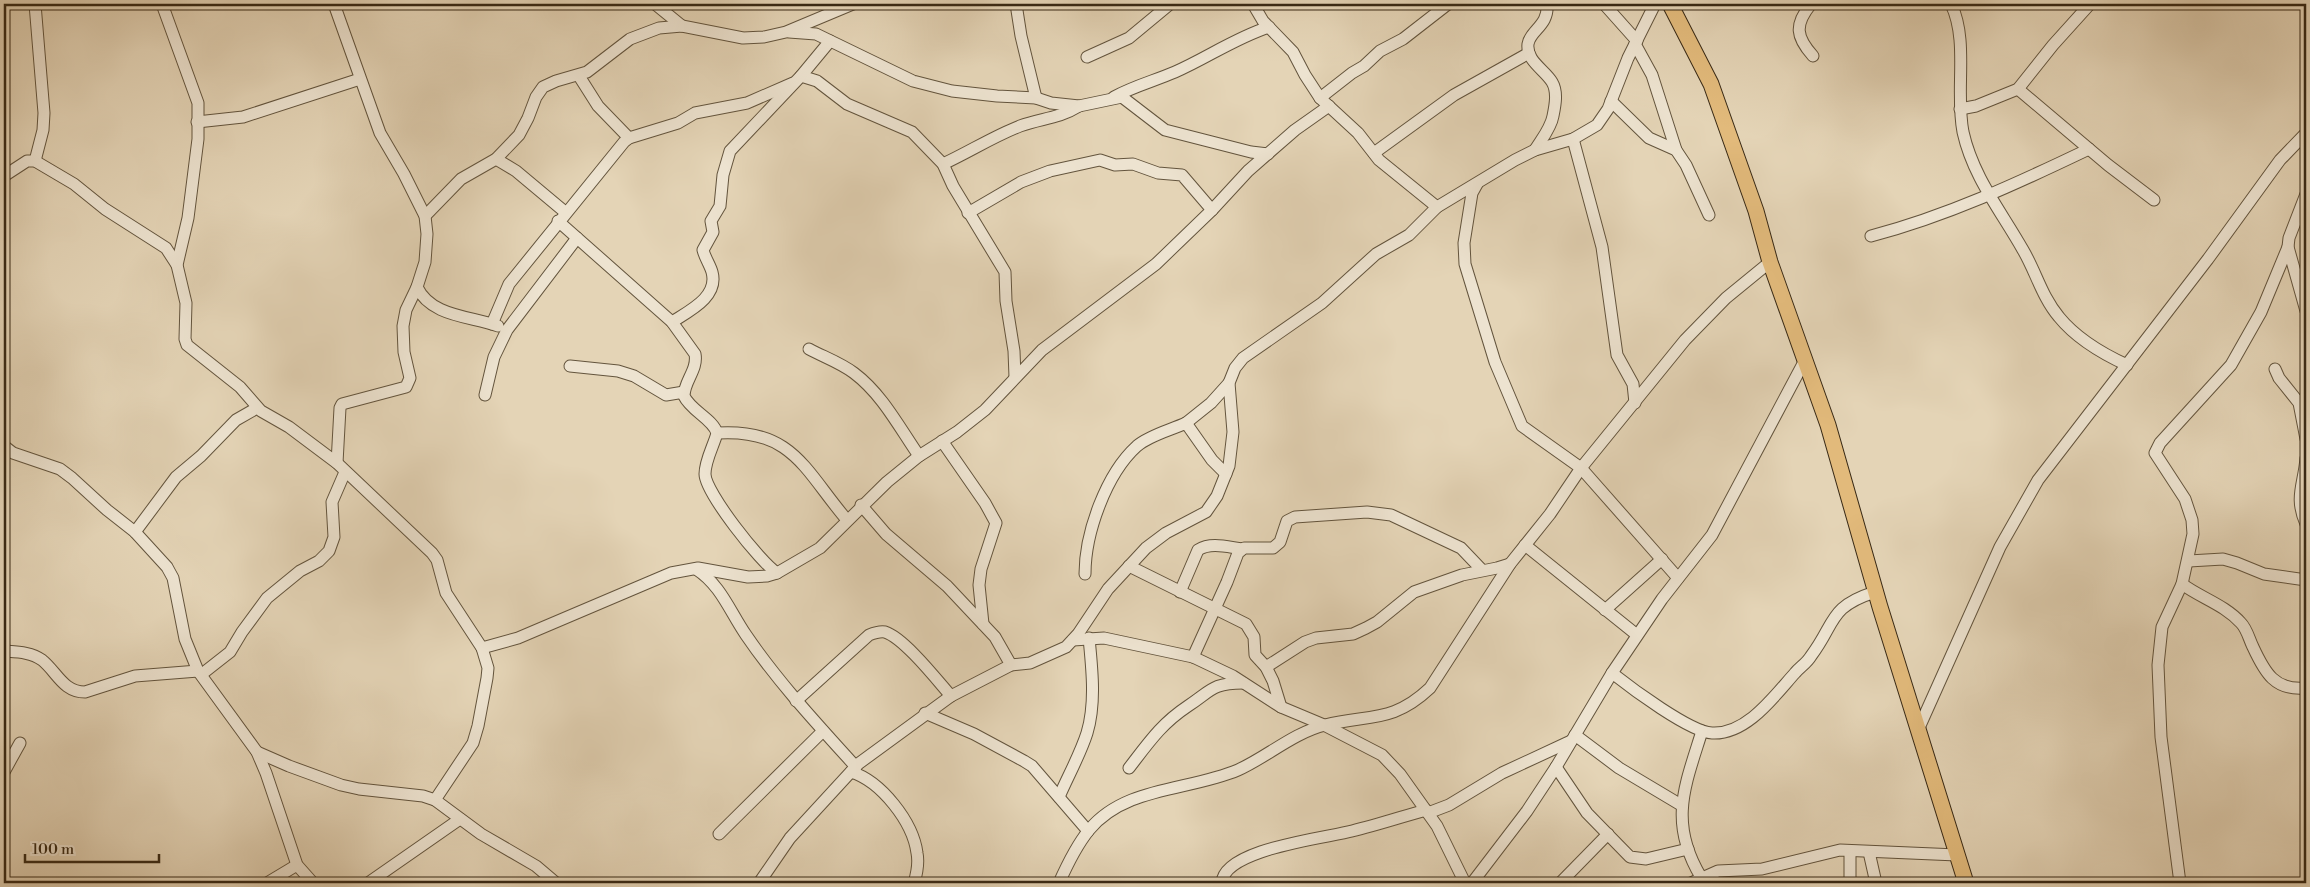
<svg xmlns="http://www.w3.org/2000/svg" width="2310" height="887" font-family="'Libre Bodoni',serif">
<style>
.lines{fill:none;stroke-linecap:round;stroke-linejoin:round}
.minor-casing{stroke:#63543d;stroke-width:13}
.major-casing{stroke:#382915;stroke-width:17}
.minor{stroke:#ede3d0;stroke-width:11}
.major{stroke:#e2ba7b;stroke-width:15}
</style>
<rect width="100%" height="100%" fill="#e4d4b6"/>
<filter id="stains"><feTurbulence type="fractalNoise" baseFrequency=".004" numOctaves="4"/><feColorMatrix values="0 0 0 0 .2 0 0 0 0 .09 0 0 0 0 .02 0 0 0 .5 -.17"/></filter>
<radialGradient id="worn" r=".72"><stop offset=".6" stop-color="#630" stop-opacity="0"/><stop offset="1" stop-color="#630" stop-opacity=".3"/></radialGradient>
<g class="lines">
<defs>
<g id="minor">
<path d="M35,4L44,113L43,130L35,161"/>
<path d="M162,4L198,103V139L188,218L177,265L186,303L185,339L187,345L240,387L261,411L289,427L337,463L432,553L437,560L446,593L482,648L488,668L487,678L478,726L473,743L435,800"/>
<path d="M334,4L380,133L404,174L425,216L427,234L425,262L417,287L406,310L403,326L404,352L410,378L406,387L342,404L340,408L337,463"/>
<path d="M655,4L682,26"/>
<path d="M1016,4L1021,36L1036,98"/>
<path d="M1253,4L1263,21L1293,52L1305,75L1320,98L1358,133L1379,160L1437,207"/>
<path d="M1604,4L1637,41"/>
<path d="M1811,4C1794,25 1796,37 1813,56"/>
<path d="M1951,4C1969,41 1955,91 1963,132C1973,177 2001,211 2023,250C2036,272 2042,297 2059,317C2076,338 2103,354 2127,365"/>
<path d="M789,32L816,34L913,81L952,91L997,96L1036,98L1051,103L1079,106L1122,97L1165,130L1251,152L1268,154"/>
<path d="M1635,44L1652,75L1676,150"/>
<path d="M1087,57L1129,38L1170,4"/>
<path d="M579,76L598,106L629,138"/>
<path d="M801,76L817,81L847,104L912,132L943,164L953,186L1005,272L1006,301L1014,351L1015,377"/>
<path d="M2018,89L2108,165L2154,200"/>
<path d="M1114,97C1134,86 1154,81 1175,72C1207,58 1235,38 1269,27"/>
<path d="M1320,98L1352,73L1364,66L1380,51L1403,39L1448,4"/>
<path d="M1611,101L1649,138L1676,150L1686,165L1709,215"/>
<path d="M1960,109L1976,106L2018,89L2053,45L2090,4"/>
<path d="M197,122L243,117L360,79"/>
<path d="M1573,139L1602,247L1617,355L1633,384L1635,403"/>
<path d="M1535,150C1541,140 1551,128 1553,116C1555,106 1558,92 1552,82C1545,70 1526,61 1528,44C1530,30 1549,26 1547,4"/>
<path d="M1374,153L1454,95L1529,53"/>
<path d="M496,159L516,171L565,212"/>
<path d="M943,164C969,152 994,136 1020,126C1042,118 1058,119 1079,106"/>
<path d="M4,176L27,161H35L74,184L105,209L166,248L177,265"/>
<path d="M1477,184L1472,193L1464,243L1465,264L1495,362L1522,426L1581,468L1678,578"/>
<path d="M2306,194L2289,238L2288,247L2306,311"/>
<path d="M968,213L1021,182L1050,171L1100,160L1115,165L1133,164L1158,173L1182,175L1212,210"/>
<path d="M425,216L461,179L496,159L519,135L528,118L536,97L543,87L556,81L587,72L630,39L659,28L682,26L743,38L764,37L786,32L853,4"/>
<path d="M558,221L672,322L695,354C698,370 684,381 684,396C691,411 713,419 717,433C714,445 705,460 705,474C705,492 760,562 777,573"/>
<path d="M1871,236C1947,216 2018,183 2089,149"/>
<path d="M417,287C431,317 471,316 498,326"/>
<path d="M672,322C689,311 719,297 712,272C710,265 705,258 703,250L713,232L711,221L720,206L723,175L730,151L801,76L830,41"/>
<path d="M492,324L509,284L624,142L629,138L678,123L695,113L747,103L793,83"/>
<path d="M809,349C824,357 841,363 854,373C882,394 899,427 919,456"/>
<path d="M570,366L618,371L634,376L666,395L684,392"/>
<path d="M2275,369L2279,378L2299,403L2306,439"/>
<path d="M485,395L494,357L507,330L577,238"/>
<path d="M1186,423L1211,403L1229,383"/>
<path d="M717,433C793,428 805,471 847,520"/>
<path d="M942,441L985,503L996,523L981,569L979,585L983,624"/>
<path d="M4,446L13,453L60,469L72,478L107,510L135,532L167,567L173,578L185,639L198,671L257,752L266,773L297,865L313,883"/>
<path d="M2306,458C2304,485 2294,497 2306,524"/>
<path d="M861,505L886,534L947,586L995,637L1011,665"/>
<path d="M135,532L176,477L201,456L236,420L257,408"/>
<path d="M1525,545L1637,635"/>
<path d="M2189,561L2223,559L2237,563L2264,574L2306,580"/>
<path d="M1129,566L1246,624L1254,637L1255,655L1266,667L1273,681L1281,707"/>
<path d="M696,569C721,585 730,612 746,635C778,682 818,725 856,767"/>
<path d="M1085,574C1085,533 1106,474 1137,446C1150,435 1171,430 1186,423L1212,460L1226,474"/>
<path d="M2182,584C2201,598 2225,605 2241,623C2247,629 2249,639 2253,647C2265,673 2275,691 2306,688"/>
<path d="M1180,592L1198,550C1211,542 1227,547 1242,549"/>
<path d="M1605,610L1662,559"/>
<path d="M1073,640L1104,638L1193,657L1233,676L1281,707L1324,725L1382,755L1400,774L1437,826L1465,883"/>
<path d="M482,648L518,638L671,573L698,568L748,577L767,576L777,573L820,548L887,482L919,456L957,432L985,410L1042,350L1156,264L1212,210L1248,171L1295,130L1329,106"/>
<path d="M4,651C17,652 31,652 42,660C57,672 63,692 85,692L135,676L198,671"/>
<path d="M1193,657L1227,582L1238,553L1244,548H1273L1280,542L1287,521L1295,517L1367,512L1391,515L1461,548L1482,570"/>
<path d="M1266,667L1305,642L1316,638L1353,634L1366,628L1377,622L1414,592L1462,575L1497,568L1510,564"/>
<path d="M1612,673C1631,688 1690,732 1712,733C1747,735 1775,695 1795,673C1800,667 1807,663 1811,656C1836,623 1828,607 1875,592"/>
<path d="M202,674L230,652L242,632L267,598L300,571L319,561L329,551L334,537L332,502L345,472"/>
<path d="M796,701L869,635C874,633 879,631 885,632C904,638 937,680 951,696"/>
<path d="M925,713L974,734L1024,761L1032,766L1088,831"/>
<path d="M1918,730L2000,547L2038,480L2208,259L2280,160L2306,133"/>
<path d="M1575,735L1619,768L1681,805"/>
<path d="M257,752L289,766L341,785L359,789L423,796L435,800L481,834L536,866L556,883"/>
<path d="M1556,767L1587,813L1630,857L1646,859L1688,849"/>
<path d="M1129,768C1149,742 1161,724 1188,706C1211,691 1212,683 1243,683"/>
<path d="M4,772L20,743"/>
<path d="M851,772C881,781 913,822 917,853C919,863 917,873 914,883"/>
<path d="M1059,797C1068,776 1080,755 1087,733C1096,703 1092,669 1089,638"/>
<path d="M1428,813L1449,805L1502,773L1571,741"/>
<path d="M719,834L823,731"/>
<path d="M1869,852L1876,883"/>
<path d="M1701,877C1668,822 1685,786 1702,731"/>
<path d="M267,883L297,865"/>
<path d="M368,883L460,819"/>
<path d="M759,883L790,838L858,764L951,696L1011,665L1030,663L1066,647L1078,634L1108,589L1146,548L1166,533L1206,512L1217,496L1229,466L1233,432L1229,383L1235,368L1243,358L1322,303L1376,254L1409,235L1437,207L1515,160L1535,150L1573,139L1597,125L1608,109L1628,58L1655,4"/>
<path d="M1059,883C1067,865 1076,846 1089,830C1125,786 1189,791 1238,770C1267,757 1293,733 1325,725C1370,714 1393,723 1430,688L1510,564L1550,514L1581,468L1685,340L1726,298L1770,262"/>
<path d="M1222,883C1223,849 1326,838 1352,831C1377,825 1401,817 1426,810"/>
<path d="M1472,883L1527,811L1556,767L1612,673L1662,599L1712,535L1805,360"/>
<path d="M1560,883L1608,834"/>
<path d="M1691,883L1718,871L1762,869L1840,850L1957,855"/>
<path d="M1850,883V851"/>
<path d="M2180,883L2161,737L2158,665L2162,627L2182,584L2193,534L2192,520L2185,499L2155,453L2160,443L2231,365L2261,312L2288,247"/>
</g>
<path id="major" d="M1670,4L1711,84L1756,211L1770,262L1828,425L1880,607L1966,883"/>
</defs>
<use href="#minor" class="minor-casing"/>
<use href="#major" class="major-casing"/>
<use href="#minor" class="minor"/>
<use href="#major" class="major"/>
</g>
<rect width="2310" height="887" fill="none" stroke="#e4d4b6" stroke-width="20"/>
<rect x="5" y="5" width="2300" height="877" fill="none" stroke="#382915" stroke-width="2.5"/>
<rect x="10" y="10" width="2290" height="867" fill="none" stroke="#382915"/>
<path d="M25 854v8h134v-8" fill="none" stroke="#382915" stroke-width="2.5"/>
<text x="32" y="854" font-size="15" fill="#382915" stroke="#ede3d0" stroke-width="4" paint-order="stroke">100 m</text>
<rect width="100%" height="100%" filter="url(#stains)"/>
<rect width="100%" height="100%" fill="url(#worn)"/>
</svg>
